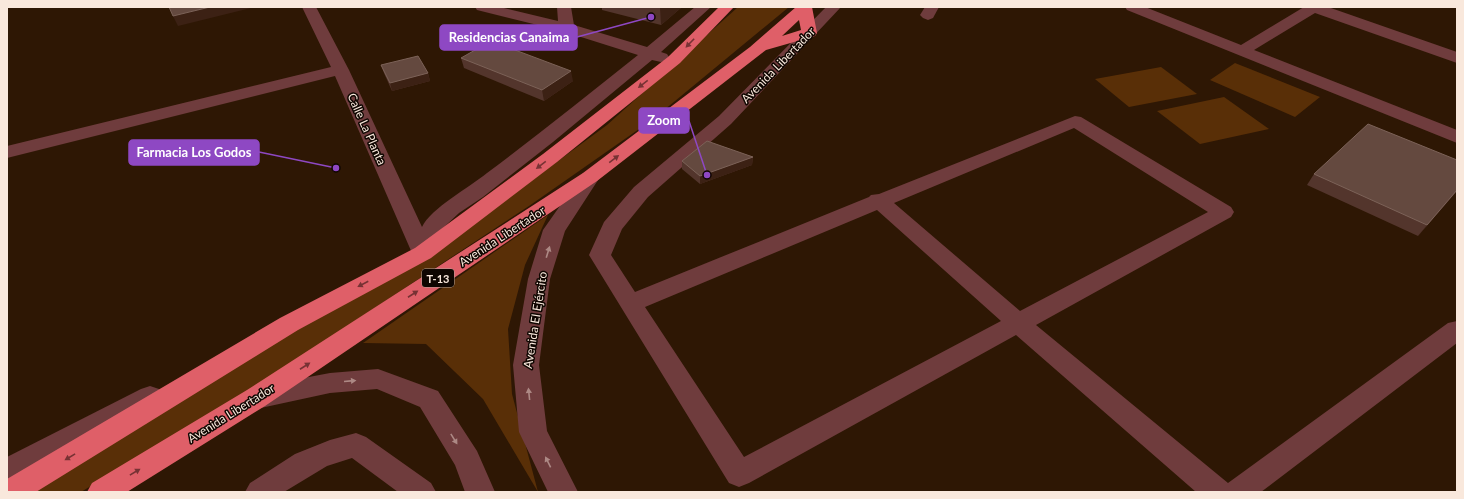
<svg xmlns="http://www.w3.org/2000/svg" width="1464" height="499" font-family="Lato,sans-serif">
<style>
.green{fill:#592f07}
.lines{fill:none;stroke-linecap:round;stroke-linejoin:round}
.minor{fill:#6f3c3d;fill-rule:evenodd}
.highway{fill:#df5f68;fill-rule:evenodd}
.wall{fill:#53352c}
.shaded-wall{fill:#3c2114}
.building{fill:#64493f;stroke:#7c6258}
.oneway{fill:#773234}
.oneway2{fill:#ad8985}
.labels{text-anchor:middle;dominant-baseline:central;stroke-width:3;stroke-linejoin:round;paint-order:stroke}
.shield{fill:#0f0601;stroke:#b3a49a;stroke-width:1}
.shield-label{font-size:11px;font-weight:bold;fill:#f9e8dc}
.street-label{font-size:12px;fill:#f9e8dc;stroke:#0f0601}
.leader{fill:none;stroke:#8e48c3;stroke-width:1.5}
.callout-dot{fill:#8e48c3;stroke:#0f0601;stroke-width:1.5}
.callout{fill:#8e48c3;stroke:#8e48c3;stroke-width:1.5}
.callout-label{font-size:13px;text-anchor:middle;font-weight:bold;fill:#fff}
</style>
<rect width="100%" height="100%" fill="#2e1704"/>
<g class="green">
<path d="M738,7H789L652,120L529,206L264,381L81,492H24L471,225L607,125Z"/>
<path d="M1235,63L1320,97L1295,117L1210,80Z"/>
<path d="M1161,67L1197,94L1129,107L1095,79Z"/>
<path d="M1224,97L1269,129L1200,144L1157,111Z"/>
<path d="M548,215L525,265L508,329L512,394L538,492L483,399L426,344L363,343Z"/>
</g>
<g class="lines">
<g class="minor">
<path d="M302,7H316L349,70L422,227C431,208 470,187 487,173C538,135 588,95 638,55L562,31L477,10L475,7H500L558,21L557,7H571L574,25L647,47L695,7H711L661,52L667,54L669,57L667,60L661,62L652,60L553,142L483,197L459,213L443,228L431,258L423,261L415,258L412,253L335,76L7,158V146L331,67Z"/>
<path d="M826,7H841L731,124L648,197L622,229L611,255L635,292L869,197L871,195L879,194L1075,116L1081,117L1231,207L1234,212L1231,217L1036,325L1228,483L1448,323L1457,321V343L1261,492H1196L1016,335L749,483L739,487L729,483L589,255L604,222L634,187L719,116ZM1074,128L1208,212L1020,311L894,203ZM877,210L1001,321L744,457L645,307Z"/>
<path d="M925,7H939L933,18L928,20L923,18L920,15Z"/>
<path d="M1125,7H1145L1241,45L1304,7H1328L1457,52V63L1315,13L1254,50L1457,130V143L1127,10Z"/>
<path d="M590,171L597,173L600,177L565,231L550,279L539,365L547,431L578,492H548L519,432L513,365L528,279L543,230L583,173Z"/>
<path d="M378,369L438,391L477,451L495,492H465L455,465L420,407L377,389L330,393L256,409L247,406L243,398L247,390L256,387L330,373Z"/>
<path d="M150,386L159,389L163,397L159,405L17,480L7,484V457L141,389Z"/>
<path d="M356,433L366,437L431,483L436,492H398L352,458L327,466L284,492H245L250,483L295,454L330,440Z"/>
</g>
<g class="highway">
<path d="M719,7H734L680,63L557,162L431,258L298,330L36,492H7V479L280,318L415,248L543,154L668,57Z"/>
<path d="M796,7H812L817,33L815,36L766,50L597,181L265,406L127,492H87L92,483L247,390L583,173L750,47ZM799,20L801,30L782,36Z"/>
</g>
</g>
<g class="wall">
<path d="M602,7H682L661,25L602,10Z"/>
<path d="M461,58L573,81L544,101L464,68Z"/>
<path d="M381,65L428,73L430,81L392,91L384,73Z"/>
<path d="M753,157L752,165L700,184L682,169V161Z"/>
<path d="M1314,174L1457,191L1418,236L1307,185Z"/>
</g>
<g class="shaded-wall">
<path d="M210,7H255L178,26L173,16Z"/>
<path d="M662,7H682L661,25L660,8Z"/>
<path d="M571,71L573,81L544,101L542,90Z"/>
<path d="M428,73L430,81L392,91L390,83Z"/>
<path d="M753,157L752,165L700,184V176Z"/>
<path d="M1457,190V191L1418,236L1427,225Z"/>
</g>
<g class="building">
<path d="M169,7H210L173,16Z"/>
<path d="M491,41L571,71L542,90L461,58Z"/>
<path d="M418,56L428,73L390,83L381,65Z"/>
<path d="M1368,124L1457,160V190L1427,225L1314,174Z"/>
<path d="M707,141L753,157L700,176L682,161Z"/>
</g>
<defs><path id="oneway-solid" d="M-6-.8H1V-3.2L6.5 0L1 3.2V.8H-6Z"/></defs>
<g class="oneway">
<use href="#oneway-solid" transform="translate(690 43) rotate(134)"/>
<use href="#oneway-solid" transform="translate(643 84) rotate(142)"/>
<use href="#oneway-solid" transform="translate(614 159) rotate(-37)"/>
<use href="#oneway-solid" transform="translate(541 165) rotate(143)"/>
<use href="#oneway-solid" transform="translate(363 284) rotate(152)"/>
<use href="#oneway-solid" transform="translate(413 294) rotate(-33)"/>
<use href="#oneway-solid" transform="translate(305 366) rotate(-33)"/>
<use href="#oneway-solid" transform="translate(70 457) rotate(149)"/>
<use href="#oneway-solid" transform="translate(135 472) rotate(-31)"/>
</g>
<g class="oneway2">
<use href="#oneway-solid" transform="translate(548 252) rotate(-73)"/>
<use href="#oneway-solid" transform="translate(350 381) rotate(-5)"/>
<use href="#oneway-solid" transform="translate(529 394) rotate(-96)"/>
<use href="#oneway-solid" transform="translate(454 439) rotate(58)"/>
<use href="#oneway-solid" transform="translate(548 462) rotate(-116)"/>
</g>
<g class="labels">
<rect class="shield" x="422" y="269" width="32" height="18" rx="3"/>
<g class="shield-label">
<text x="438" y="278">T-13</text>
</g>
<g class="street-label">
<text transform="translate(778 65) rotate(-46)">Avenida Libertador</text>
<text transform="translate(367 129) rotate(66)">Calle La Planta</text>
<text transform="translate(502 236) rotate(-33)">Avenida Libertador</text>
<text transform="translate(535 320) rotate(-81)">Avenida El Ejército</text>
<text transform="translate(231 413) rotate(-32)">Avenida Libertador</text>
</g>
</g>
<path class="leader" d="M651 17L577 37M707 175L689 121M336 168L259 152"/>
<g class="callout-dot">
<circle cx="651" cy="17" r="4"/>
<circle cx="707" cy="175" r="4"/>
<circle cx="336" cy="168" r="4"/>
</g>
<g class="callout">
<rect x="440" y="25" width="137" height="25" rx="4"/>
<rect x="639" y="108" width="50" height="25" rx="4"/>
<rect x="129" y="140" width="130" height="25" rx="4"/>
</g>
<g class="callout-label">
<text x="509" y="42">Residencias Canaima</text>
<text x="664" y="125">Zoom</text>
<text x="194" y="157">Farmacia Los Godos</text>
</g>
<rect width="1464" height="499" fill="none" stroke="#f9e8dc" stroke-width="16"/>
</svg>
